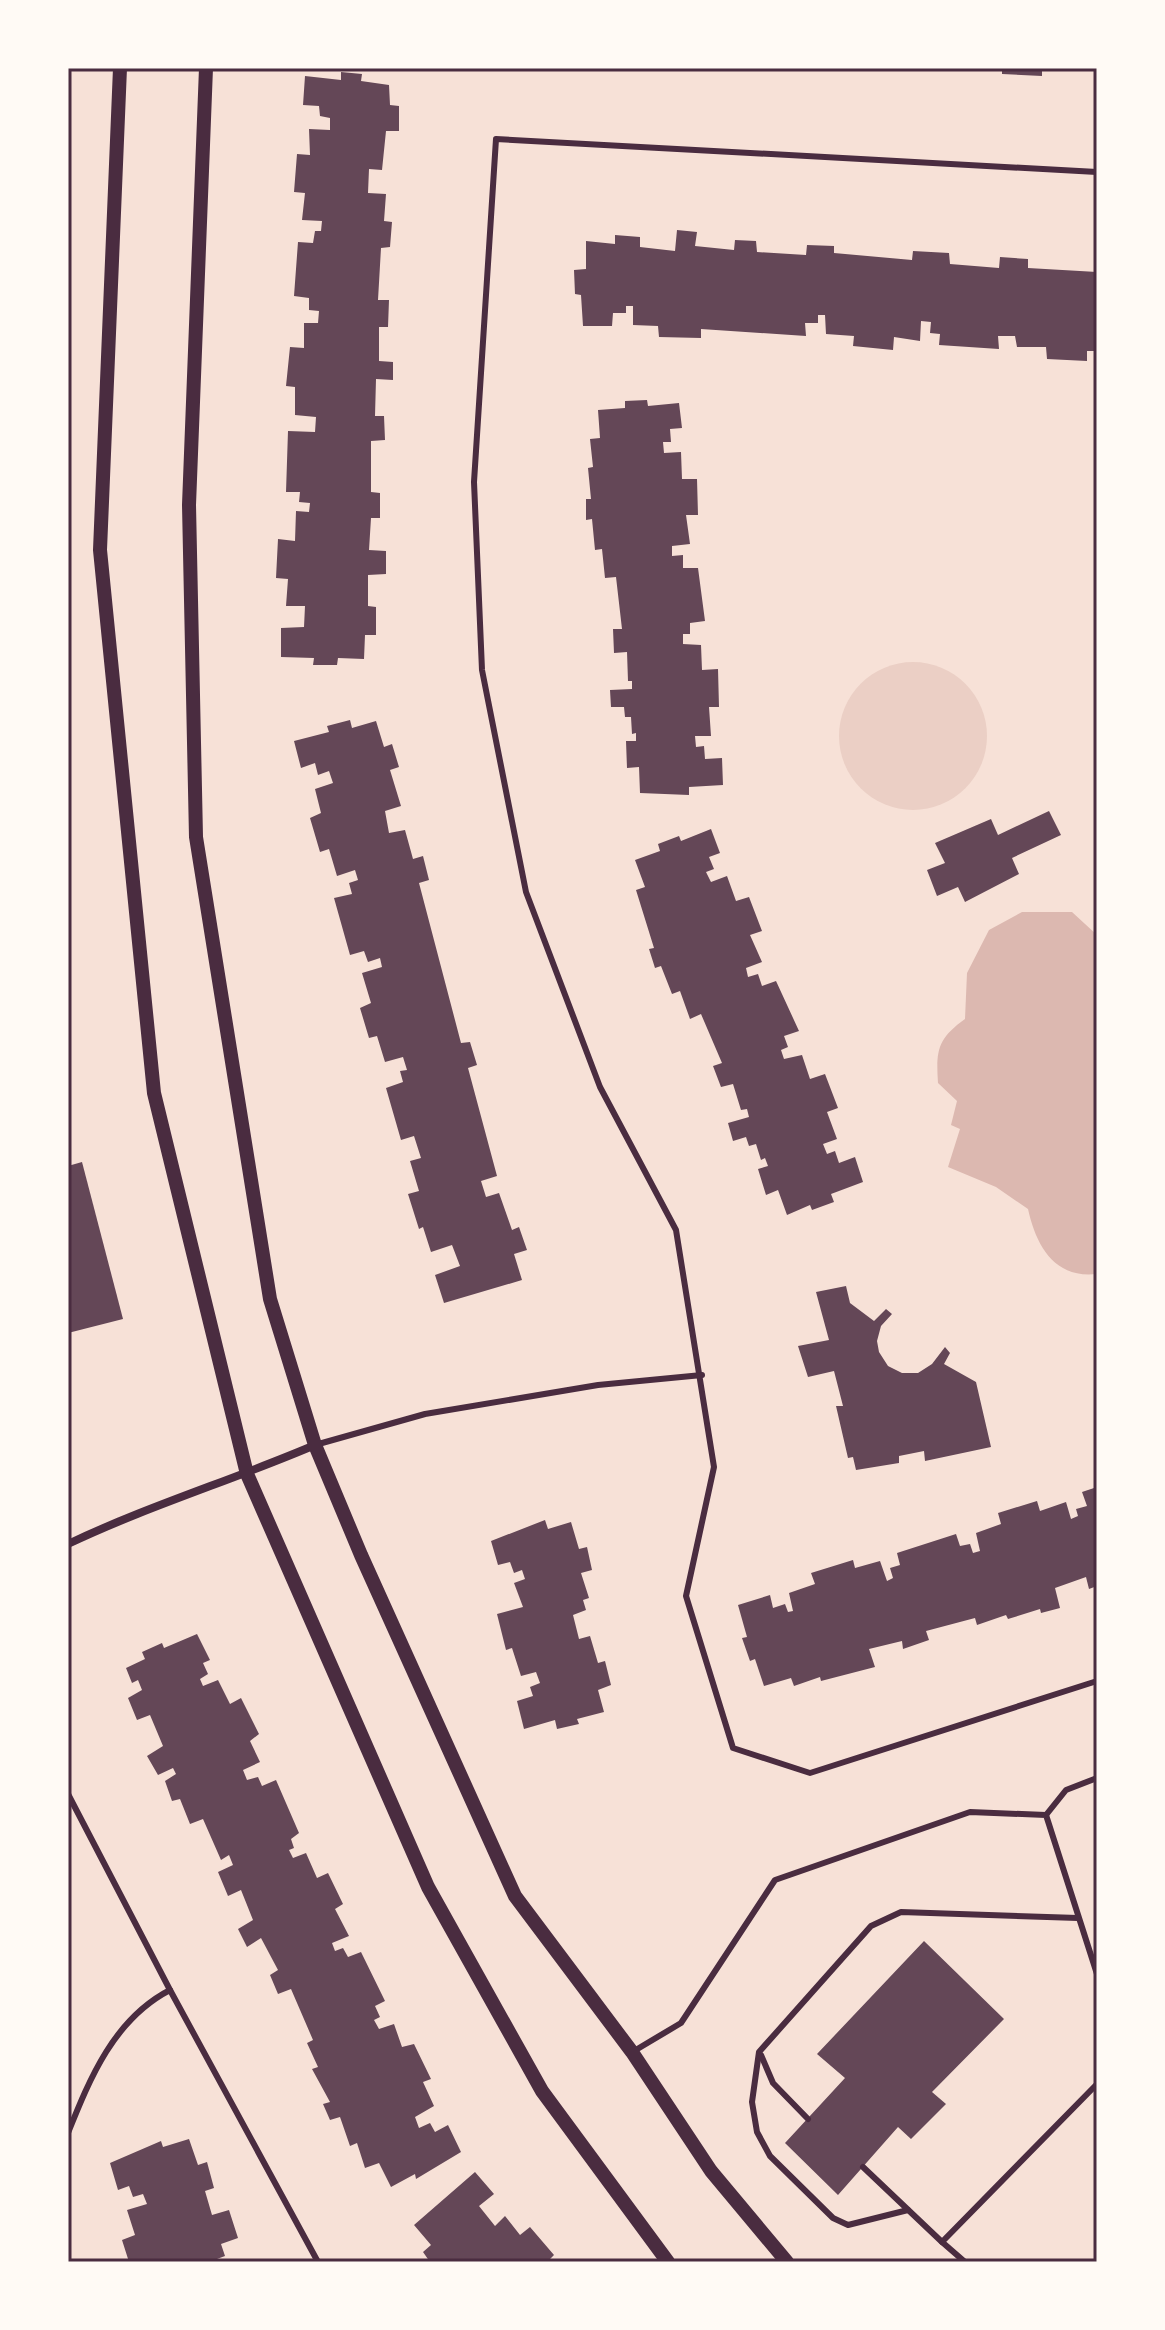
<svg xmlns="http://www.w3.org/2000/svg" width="1165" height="2330" font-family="'Libre Baskerville',serif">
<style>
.green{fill:#ebcfc5}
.water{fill:#dcb8b0}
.building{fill:#644757}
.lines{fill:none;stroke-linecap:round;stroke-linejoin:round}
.service{stroke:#4a2c40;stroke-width:6}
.minor{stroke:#4a2c40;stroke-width:8}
.tertiary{stroke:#4a2c40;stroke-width:14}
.neatline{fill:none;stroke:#4a2c40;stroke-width:3}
</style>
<rect width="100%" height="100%" fill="#f7e1d7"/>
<circle class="green" cx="913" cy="736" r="74"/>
<path class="water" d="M1022,912H1072L1097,935V1274C1054,1279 1036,1245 1028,1209L996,1187L948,1167L960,1129L951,1125L957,1101L938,1083C936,1051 937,1039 965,1019L967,973L989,930Z"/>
<g class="building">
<path d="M1002,68H1042V76L1002,74Z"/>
<path d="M341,72L362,74L361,81L389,85L390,105L399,106V131H386L382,170L369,169L368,193L386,194L384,221L392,222L390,247L381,248L378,300H389L388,327H379V361L393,362V380L376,379L375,416H384L385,440L371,441V492L380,493V518H371L369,550L386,551V574L368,575V606L376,607V635H365L364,659L338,658L337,665H313L314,658L281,657V628L304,627L305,606H286L288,579L276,578L278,539L295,541L296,511L309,512L310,503L299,502L300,492H286L288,431L315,432L316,417L295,415V387L286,386L290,347L304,348V323H318L319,311L309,310V298L294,296L298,242L313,243L315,231H321L322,221L302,220L305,193L294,192L297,154L310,155L309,129L330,130V118L320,116L319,106L303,105L305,76L341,80Z"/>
<path d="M677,230L697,232L695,246L734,250L735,240L756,241L757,252L806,255L807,245L834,246V253L912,260L913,251L949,253L950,264L999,268L1000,257L1028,259V268L1097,272V351H1087V361L1047,359L1046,347H1017L1015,336H998L999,349L939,345L940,334L930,333L931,322L921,321L920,341L894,337L893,350L853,346L854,336L826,334L825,315H818V323H805L806,336L701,329V338L659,337L658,326L633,325V306H626V313H613L612,326H583L581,295L575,294L574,270L586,269V241L615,244V235L640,237V247L675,251Z"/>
<path d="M647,400L648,406L679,403L682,428L670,429L671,442H663L664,453L681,452L682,479H697L698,515H686L690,544L672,546V556L683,555V568H698L705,621L690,623V634H683V644L701,645L702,670L718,669L719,707H709L711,736H695L696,747L704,746L705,759L722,758L723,785L689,787V795L640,793L639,767L627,768L626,741H636V733L632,734L631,717H625L624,707H611L610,690L632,689V681H628L627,652L614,653L613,629H622L616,577L605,578L602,549L595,550L592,519L586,520V499H591L588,468L593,467L590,439L600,438L598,410L625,408V401Z"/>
<path d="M350,720L352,728L376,721L384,747L392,744L399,767L390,770L401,806L385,811L389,833L405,830L413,859L423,856L429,880L419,883L461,1043L470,1042L477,1065L468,1068L497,1176L481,1181L486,1197L499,1193L512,1230L519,1227L527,1250L514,1254L522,1280L444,1303L435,1275L460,1266L452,1245L431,1252L423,1227L419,1229L408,1194L419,1191L410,1161L421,1158L414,1136L401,1140L386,1088L403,1082L400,1071L407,1070L403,1057L385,1062L377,1036L369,1038L360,1008L371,1003L362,973L382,967L380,958L368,962L364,951L350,955L334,898L352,894L349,883L358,880L355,870L337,876L329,849L320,852L310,818L321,813L315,789L333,783L329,771L318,775L315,763L301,768L294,741L329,732L327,726Z"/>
<path d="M1049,811L1061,835L1012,858L1019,874L965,902L958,887L937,896L927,870L945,863L935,843L991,819L998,835Z"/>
<path d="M711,829L720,853L709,857L714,869L706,872L711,882L727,876L736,901L749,897L762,931L750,935L762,962L746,968L748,977L758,974L762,986L776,981L799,1031L784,1036L788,1047L781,1050L784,1059L802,1055L810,1079L825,1074L838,1108L827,1112L837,1139L823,1144L827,1154L835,1151L839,1163L855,1157L863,1182L831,1194L834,1202L812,1210L810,1205L787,1215L778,1190L766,1195L758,1169L768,1166L765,1158L761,1160L756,1144L749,1146L746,1137L733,1141L728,1123L749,1117L747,1109L741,1110L733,1084L721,1087L713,1066L722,1063L701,1014L690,1019L680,991L672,994L661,966L655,968L649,949L654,948L636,890L645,887L635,860L660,851L658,844L679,836L681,841Z"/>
<path d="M82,1162L123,1319L68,1333V1166Z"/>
<path d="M846,1286L850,1303L874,1321L886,1309L892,1314L881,1326L877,1341L879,1352L888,1366L902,1373H918L932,1364L945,1347L950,1353L944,1364L976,1382L991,1447L925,1461L924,1451L899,1456V1463L856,1470L853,1457L848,1458L836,1406H843L834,1371L808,1377L798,1346L829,1340L816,1292Z"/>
<path d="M1097,1487V1586L1089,1589L1086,1577L1055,1588L1060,1608L1041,1613L1040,1609L1008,1619L1006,1615L977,1625L975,1618L926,1631L929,1640L903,1649L902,1641L869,1649L875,1667L821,1681L820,1677L794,1686L791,1678L764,1686L755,1659L750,1661L742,1638L747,1637L738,1605L770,1595L773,1608L785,1604L788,1612L793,1611L789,1593L815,1584L811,1573L853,1560L855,1568L880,1561L887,1581L893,1578L890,1568L900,1565L897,1553L956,1534L960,1546L970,1544L973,1553L980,1551L976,1533L1001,1524L998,1513L1037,1501L1040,1511L1066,1502L1071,1519L1078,1516L1076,1509L1087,1506L1082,1492Z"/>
<path d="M545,1520L548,1529L571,1522L579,1549L587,1547L592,1570L581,1573L589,1598L583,1600L586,1610L573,1615L579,1639L590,1636L598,1663L605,1661L611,1685L598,1690L604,1712L577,1719L579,1724L557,1729L555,1720L524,1729L517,1701L533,1696L530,1687L540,1683L536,1672L521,1676L512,1648L506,1650L497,1614L523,1607L514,1583L525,1579L522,1570L514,1573L510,1562L498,1565L491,1541Z"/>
<path d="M197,1634L210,1660L203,1663L208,1674L200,1679L203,1686L218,1680L230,1704L241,1698L259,1734L250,1741L260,1762L243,1770L247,1780L258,1777L262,1786L276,1780L299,1833L291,1839L294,1848L289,1850L293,1858L306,1853L317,1878L328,1873L343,1904L335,1909L349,1936L332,1943L335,1951L343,1948L348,1957L361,1952L385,2001L375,2006L380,2017L374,2020L379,2029L394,2024L402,2047L414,2044L431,2079L423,2082L434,2106L415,2117L419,2128L430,2123L435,2132L448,2125L461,2152L416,2179L415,2174L391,2187L379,2163L365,2168L357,2143L350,2146L340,2117L330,2120L323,2104L330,2102L312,2069L318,2067L307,2043L313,2040L291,1989L278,1994L270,1975L278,1970L261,1938L247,1947L238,1929L253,1920L241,1890L228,1896L218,1872L233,1865L229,1855L221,1860L203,1819L190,1824L180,1799L172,1801L165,1781L176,1774L173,1768L158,1775L147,1756L163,1746L150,1715L137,1720L128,1698L142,1690L138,1680L132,1683L126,1668L145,1659L142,1652L162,1643L164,1648Z"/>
<path d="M924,1941L1004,2019L932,2092L946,2104L911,2139L898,2127L838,2195L785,2143L845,2078L817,2054Z"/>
<path d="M189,2139L198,2165L207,2162L214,2188L205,2191L212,2215L229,2210L238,2238L221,2244L225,2256L217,2259L218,2262H129L122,2240L135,2235L127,2210L147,2204L143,2194L133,2197L129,2186L118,2190L110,2163L161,2141L163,2147Z"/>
<path d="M475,2172L494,2194L479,2206L495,2226L505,2216L520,2235L530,2227L554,2255L547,2262H430L423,2252L431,2245L414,2225Z"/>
</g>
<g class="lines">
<g class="service">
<path d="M1097,172L496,139L474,482L482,670L526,892L600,1087L676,1230L714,1467L686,1596L733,1748L810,1773L1097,1681"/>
<path d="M315,1445L425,1414L598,1385L702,1375"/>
<path d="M68,1794L170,1990L318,2262"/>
<path d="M1046,1815L1066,1790L1097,1778"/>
<path d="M634,2051L681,2023L775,1880L970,1812L1046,1815L1097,1974"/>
<path d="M761,2055L773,2083L808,2119"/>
<path d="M68,2133C90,2078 114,2019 170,1990"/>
<path d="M863,2167L942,2242"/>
<path d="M908,2210L848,2225L833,2218L770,2156L757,2132L752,2102L759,2052L871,1926L901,1912L1078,1918"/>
<path d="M965,2262L942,2242L1097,2084"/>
</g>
<path class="minor" d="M68,1544C148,1506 233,1480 315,1445"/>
<g class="tertiary">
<path d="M120,68L100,550L154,1093L247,1474L428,1887L542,2091L668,2262"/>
<path d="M206,68L189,505L196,837L270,1299L315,1445L361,1555L515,1896L632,2052L711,2171L787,2262"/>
</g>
</g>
<rect width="1165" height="2330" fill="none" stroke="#fffaf5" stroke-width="140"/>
<rect x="70" y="70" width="1025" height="2190" class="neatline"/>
</svg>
